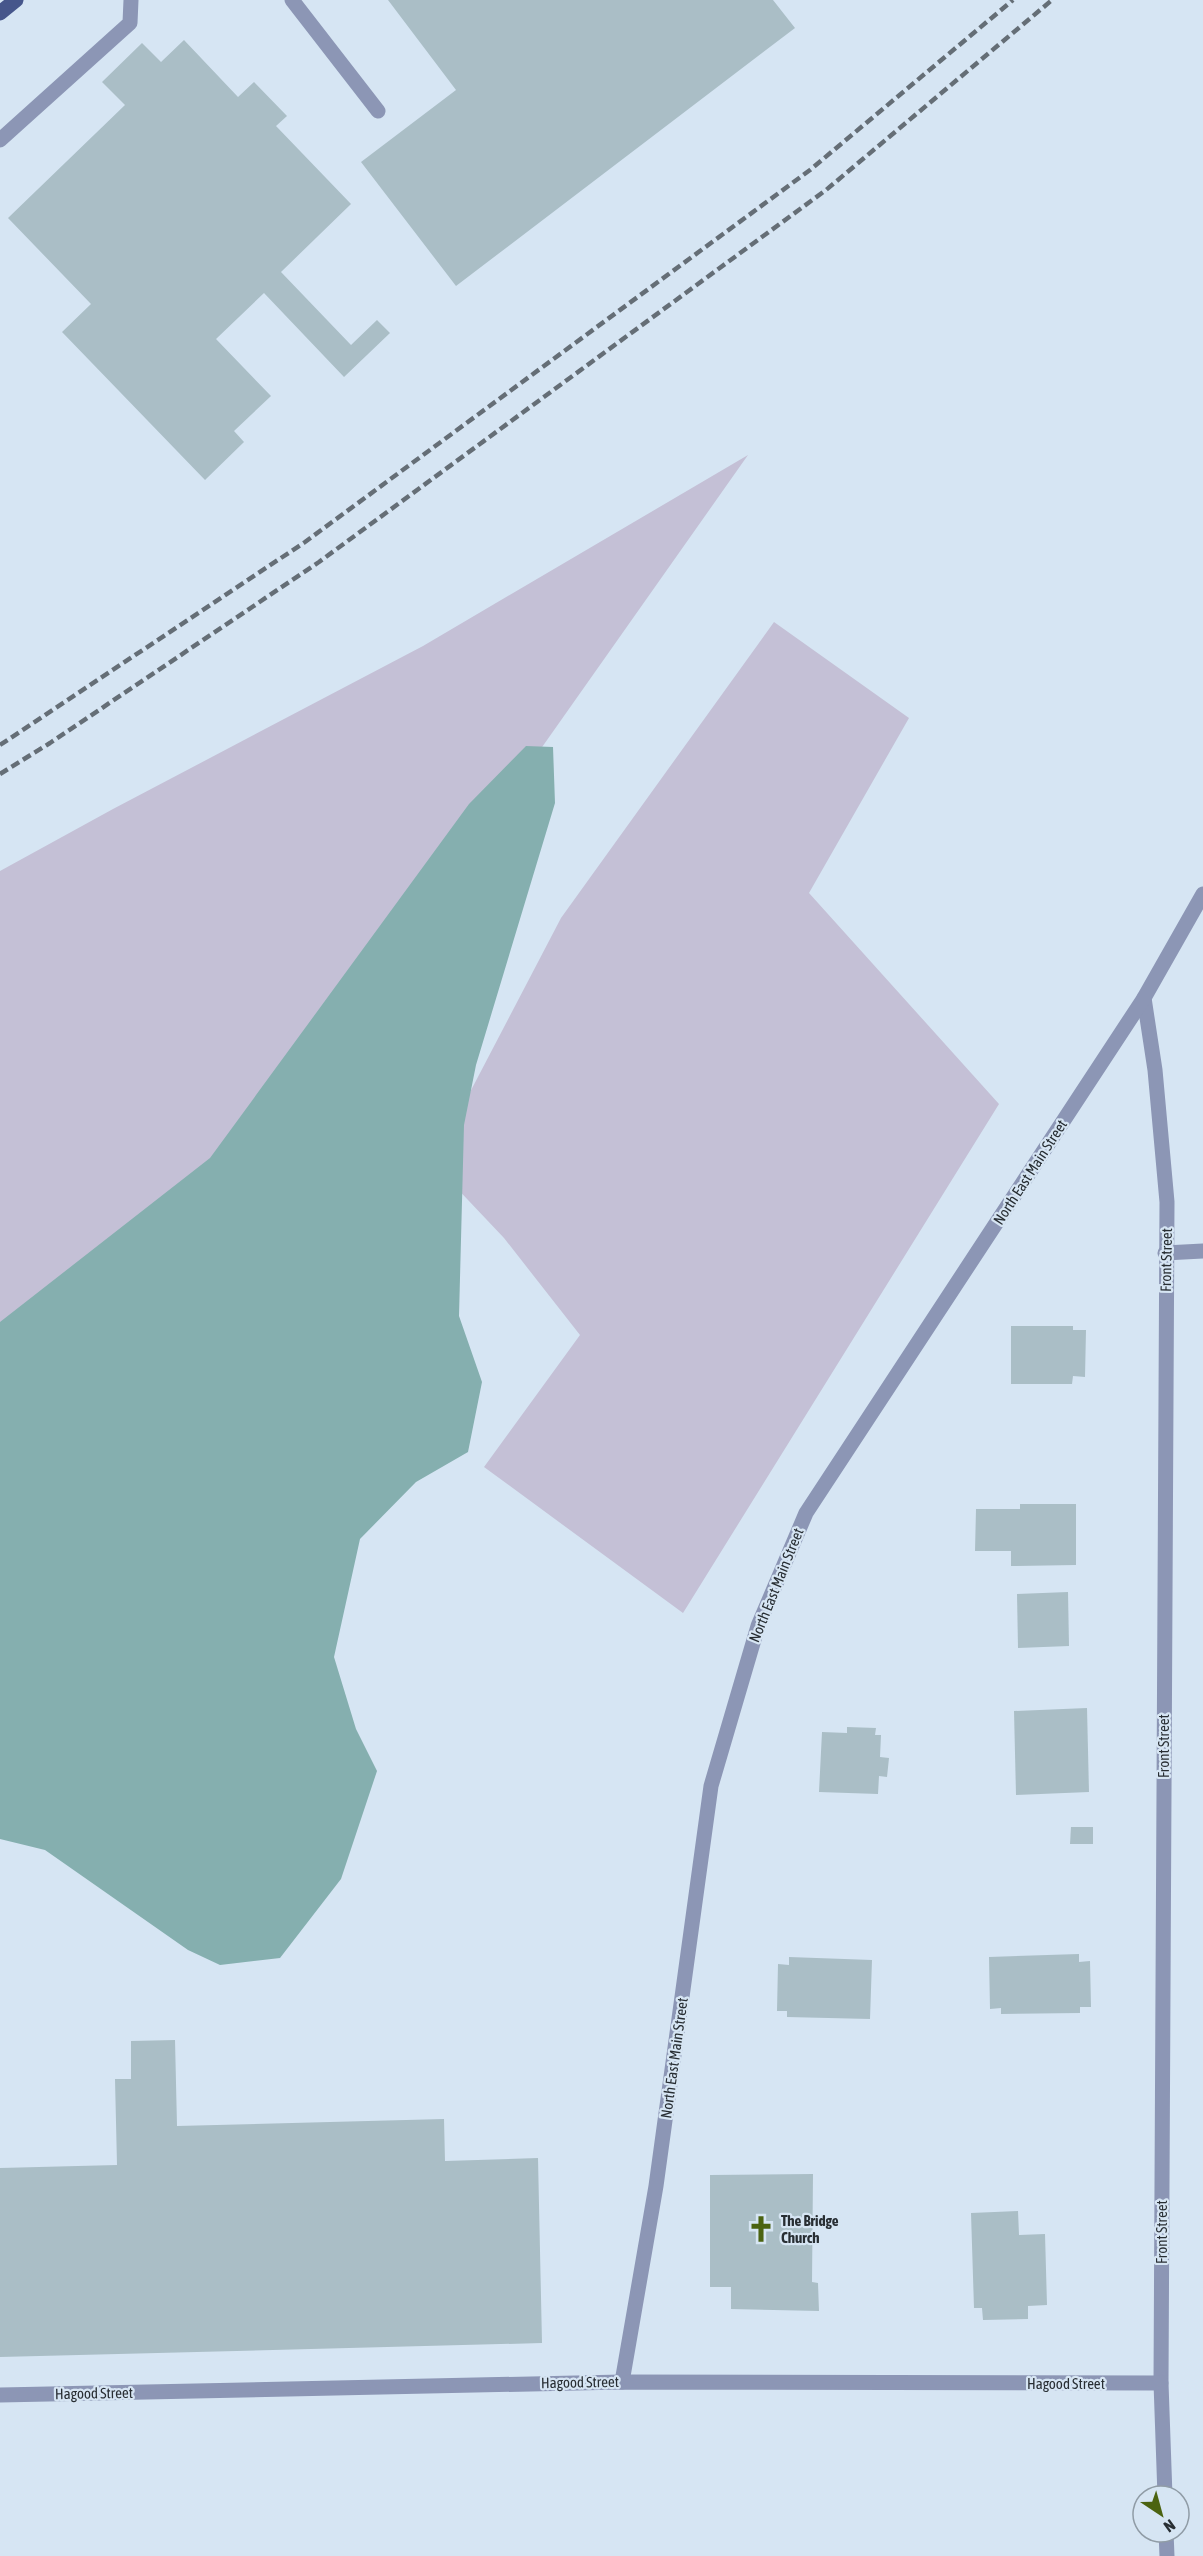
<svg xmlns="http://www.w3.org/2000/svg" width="1203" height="2556" font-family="'Asap Condensed',sans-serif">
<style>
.green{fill:#c4c0d6}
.water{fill:#85afaf}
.building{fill:#aabec6}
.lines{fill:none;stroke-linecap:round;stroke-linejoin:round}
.minor{stroke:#8c96b5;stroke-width:15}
.major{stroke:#46568b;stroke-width:15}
.rail{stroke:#656e76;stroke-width:4.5;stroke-dasharray:9 4.5;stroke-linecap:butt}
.labels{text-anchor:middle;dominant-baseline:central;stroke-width:4.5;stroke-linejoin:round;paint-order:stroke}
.street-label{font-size:15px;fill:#282e33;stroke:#d6e5f3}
.poi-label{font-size:15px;font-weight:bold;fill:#282e33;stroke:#d6e5f3;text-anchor:start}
</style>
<rect width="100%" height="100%" fill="#d6e5f3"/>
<g class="green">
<path d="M748,455L454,872L278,1180L0,1358V871L113,809L423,646Z"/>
<path d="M774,622L909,718L809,893L999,1104L683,1613L484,1467L580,1335L504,1238L433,1163L561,918Z"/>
</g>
<path class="water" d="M526,746L553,747L555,803L476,1065L464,1125L459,1316L482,1382L468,1452L416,1482L360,1539L334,1657L356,1729L377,1771L341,1879L280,1958L220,1965L188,1950L45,1850L0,1839V1322L210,1158L469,804Z"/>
<g class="building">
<path d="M388,0H773L795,28L456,286L361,162L456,90Z"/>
<path d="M184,40L238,97L254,82L287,116L276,126L351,204L281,272L351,345L377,320L390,333L344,377L264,293L216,339L271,396L234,431L244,442L205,480L62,332L91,304L8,218L125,105L102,82L142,43L161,62Z"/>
<path d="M1011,1326H1073V1330H1086L1085,1377L1073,1376L1072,1384H1011Z"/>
<path d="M1020,1504H1076V1565L1011,1566V1551H975L976,1509H1020Z"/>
<path d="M1068,1592L1069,1646L1018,1648L1017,1594Z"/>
<path d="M1087,1708L1089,1792L1016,1795L1014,1711Z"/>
<path d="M847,1727L876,1728L875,1735H881L880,1757L889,1758L887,1777L879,1776L878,1794L819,1792L822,1732L847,1733Z"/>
<path d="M1071,1827H1093V1844H1070Z"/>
<path d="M1079,1954V1962L1090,1961L1091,2007H1080V2013L1001,2014V2008L990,2009L989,1957Z"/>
<path d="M789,1957L872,1960L870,2019L787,2017V2011H777L778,1964L789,1965Z"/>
<path d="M175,2040L177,2126L444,2119L445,2161L538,2158L542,2343L0,2357V2168L117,2165L115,2079H131V2041Z"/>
<path d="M813,2174L812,2282L818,2283L819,2311L731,2309V2287H710V2175Z"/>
<path d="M1018,2211L1019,2235L1045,2234L1047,2305L1028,2306V2319L983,2320L982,2308H974L971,2213Z"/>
</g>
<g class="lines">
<g class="minor">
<path d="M292,0L378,111"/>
<path d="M0,140L130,23L131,0"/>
<path d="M1144,998L1155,1070L1167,1202L1161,2383L1165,2496"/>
<path d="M1165,1253L1203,1251"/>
<path d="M622,2382L656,2186L711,1786L758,1626L806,1513L1144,998L1203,894"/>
<path d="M0,2395L622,2382L1161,2383"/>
<path d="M1166,2532L1167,2556"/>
</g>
<path class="major" d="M0,13L16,0"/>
<g class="rail">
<path d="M0,745L305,542L810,170L1013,0"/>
<path d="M0,774L50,743L319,562L826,190L1052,0"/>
</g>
</g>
<defs>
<symbol id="church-bare" viewBox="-9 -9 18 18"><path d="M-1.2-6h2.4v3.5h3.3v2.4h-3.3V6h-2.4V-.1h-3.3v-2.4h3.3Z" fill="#4b6311" stroke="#d6e5f3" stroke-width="2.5" paint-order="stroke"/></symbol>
</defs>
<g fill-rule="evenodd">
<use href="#church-bare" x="742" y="2210" width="38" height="38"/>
</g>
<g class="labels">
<g class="street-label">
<text transform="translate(1030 1172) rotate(-57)">North East Main Street</text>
<text transform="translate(1166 1260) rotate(-89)">Front Street</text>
<text transform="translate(776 1585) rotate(-68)">North East Main Street</text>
<text transform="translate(1163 1746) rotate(-90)">Front Street</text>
<text transform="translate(674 2058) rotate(-82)">North East Main Street</text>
<text transform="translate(1161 2232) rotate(-90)">Front Street</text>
<text transform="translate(580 2382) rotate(-1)">Hagood Street</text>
<text x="1066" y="2383">Hagood Street</text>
<text transform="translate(94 2393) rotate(-1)">Hagood Street</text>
</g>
<g class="poi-label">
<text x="781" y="2220">The Bridge<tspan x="781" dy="17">Church</tspan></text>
</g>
</g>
<g transform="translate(1161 2514) rotate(144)"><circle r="28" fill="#d6e5f3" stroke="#909ca6" stroke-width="1.5"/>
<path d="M0-4.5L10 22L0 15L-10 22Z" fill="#4b6311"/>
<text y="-9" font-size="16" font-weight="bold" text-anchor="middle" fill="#282e33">N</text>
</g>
</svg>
